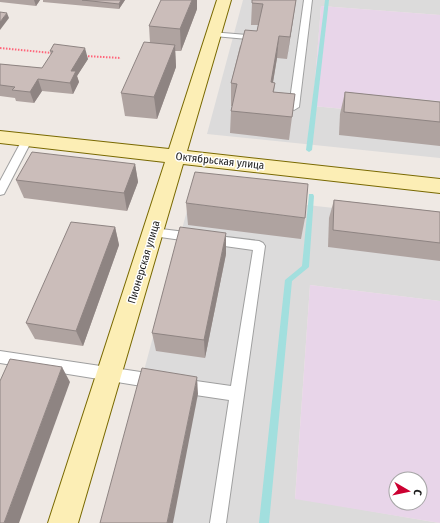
<svg xmlns="http://www.w3.org/2000/svg" width="440" height="523" font-family="'Fira Sans Condensed',sans-serif">
<style>
.residential{fill:#dcdbdb}
.industrial{fill:#e8d5e9;fill-rule:evenodd}
.lines{fill:none;stroke-linecap:round;stroke-linejoin:round}
.stream{fill:#a2dfde;fill-rule:evenodd}
.lane-casing{stroke:#9f9f9f;stroke-width:2}
.secondary-casing{stroke:#796901;stroke-width:2}
.path{stroke:#ff657a;stroke-width:2;stroke-dasharray:1.5 1.5;stroke-linecap:butt}
.lane{fill:#fff;fill-rule:evenodd}
.secondary{fill:#fceeb5;fill-rule:evenodd}
.wall{fill:#afa3a0}
.shaded-wall{fill:#8e8482}
.building{fill:#cbbdba;stroke:#8e8482}
.labels{text-anchor:middle;dominant-baseline:central;stroke-width:3;stroke-linejoin:round;paint-order:stroke}
.street-label{font-size:11px;fill:#1e1e1e;stroke:#fff}
</style>
<rect width="100%" height="100%" fill="#efe9e4"/>
<g class="residential">
<path d="M243,0H440V15L321,6L313,106L385,113V96L440,101V158L207,134Z"/>
<path d="M192,192L440,220V301L310,285L295,498L439,523H103Z"/>
</g>
<g class="industrial">
<path d="M321,6L440,15V101L385,96L386,113L313,106Z"/>
<path d="M310,285L440,301V523L295,499ZM396,479H420V503H396Z"/>
</g>
<g class="lines">
<g class="stream">
<path d="M325,0H329L312,150L309,152L306,150Z"/>
<path d="M309,194H313L314,196L309,267L292,281L269,523H259L285,280L302,266Z"/>
</g>
<defs>
<g id="lane">
<path d="M304,0H312L299,107L294,110L289,107Z"/>
<path d="M211,32L259,36L263,38L259,40L214,36L210,34Z"/>
<path d="M27,137L32,140L4,194L0,195V181L22,140Z"/>
<path d="M153,228L259,241L263,243L265,246L226,523H210L229,400L182,393L177,391L175,386L177,381L182,379L231,386L253,250L153,236L149,235L147,232L149,229Z"/>
<path d="M0,351L154,374L159,376L161,381L159,386L154,388L0,363Z"/>
</g>
<path id="secondary" d="M217,0H231L187,151L440,179V193L183,164L78,523H48L165,162L0,143V131L169,149Z"/>
</defs>
<use href="#lane" class="lane-casing"/>
<use href="#secondary" class="secondary-casing"/>
<g class="path">
<path d="M0,48L52,53"/>
<path d="M85,56L121,58"/>
</g>
<use href="#lane" class="lane"/>
<use href="#secondary" class="secondary"/>
</g>
<g class="wall">
<path d="M0,0H40L36,6L0,2Z"/>
<path d="M43,0H125L119,9L43,2Z"/>
<path d="M296,0L287,59L277,58L273,83H275L274,92L295,94L289,140L230,133L231,111L232,106H231V83L240,46L257,31L258,25H251L252,3Z"/>
<path d="M197,9L181,51H175L176,67L157,119L125,116L121,93L150,43L149,26Z"/>
<path d="M54,44L88,59L77,76L79,82L73,94L42,91L34,103L16,101L15,98L0,96V64L42,68L51,55L50,51Z"/>
<path d="M345,92L440,102V146L339,135L340,114Z"/>
<path d="M135,164L138,182L127,211L24,198L16,180Z"/>
<path d="M334,200L440,212V261L328,247L329,218Z"/>
<path d="M186,203L305,218L301,239L188,225Z"/>
<path d="M115,227L119,245L83,346L35,339L26,323Z"/>
<path d="M226,254L205,358L156,351L152,333Z"/>
</g>
<g class="shaded-wall">
<path d="M34,0H40L36,6Z"/>
<path d="M121,0H125L119,9V4Z"/>
<path d="M192,0H197V9L181,51L180,29Z"/>
<path d="M296,0L293,20L287,59L290,37Z"/>
<path d="M7,13L9,18L0,30V22Z"/>
<path d="M279,36L277,58L269,105L271,82Z"/>
<path d="M175,45L176,67L157,119L154,97Z"/>
<path d="M85,48L88,59L77,76L79,82L73,94L70,83L71,71Z"/>
<path d="M38,79L42,91L34,103L30,92Z"/>
<path d="M135,164L138,182L127,211L124,193Z"/>
<path d="M115,227L119,245L83,346L76,331Z"/>
<path d="M226,233V254L205,358L204,340Z"/>
<path d="M62,367L70,382L19,523H4Z"/>
<path d="M197,377L198,394L173,523H167Z"/>
</g>
<g class="building">
<path d="M82,0H121L119,4Z"/>
<path d="M161,0H192L180,29L149,26Z"/>
<path d="M252,0H296L290,37L279,36L271,82L275,83L273,92L295,94L292,117L231,111L237,84L231,83L245,30L257,31L263,4L252,3Z"/>
<path d="M0,12L7,13L0,22Z"/>
<path d="M144,42L175,45L154,97L121,93Z"/>
<path d="M54,44L85,48L71,71H76L70,83L38,79L30,92L12,90L15,87L0,85V64L42,68L53,51H50Z"/>
<path d="M345,92L440,102V122L344,112Z"/>
<path d="M32,152L135,164L124,193L16,180Z"/>
<path d="M195,172L308,184L305,218L186,203Z"/>
<path d="M334,200L440,212V243L333,230Z"/>
<path d="M71,222L115,227L76,331L26,323Z"/>
<path d="M180,227L226,233L204,340L152,333Z"/>
<path d="M10,359L62,367L4,523H0V381Z"/>
<path d="M142,368L197,377L167,523H100Z"/>
</g>
<g class="labels">
<g class="street-label">
<text transform="translate(220 161) rotate(6)">Октябрьская улица</text>
<text transform="translate(144 262) rotate(-73)">Пионерская улица</text>
</g>
</g>
<g transform="translate(408 491) rotate(99)"><circle r="19" fill="#ffffff" stroke="#a5a5a5"/>
<path d="M0-3L7 15L0 10L-7 15Z" fill="#cc0031"/>
<text y="-6" font-size="11" font-weight="bold" text-anchor="middle" fill="#1e1e1e">С</text>
</g>
</svg>
